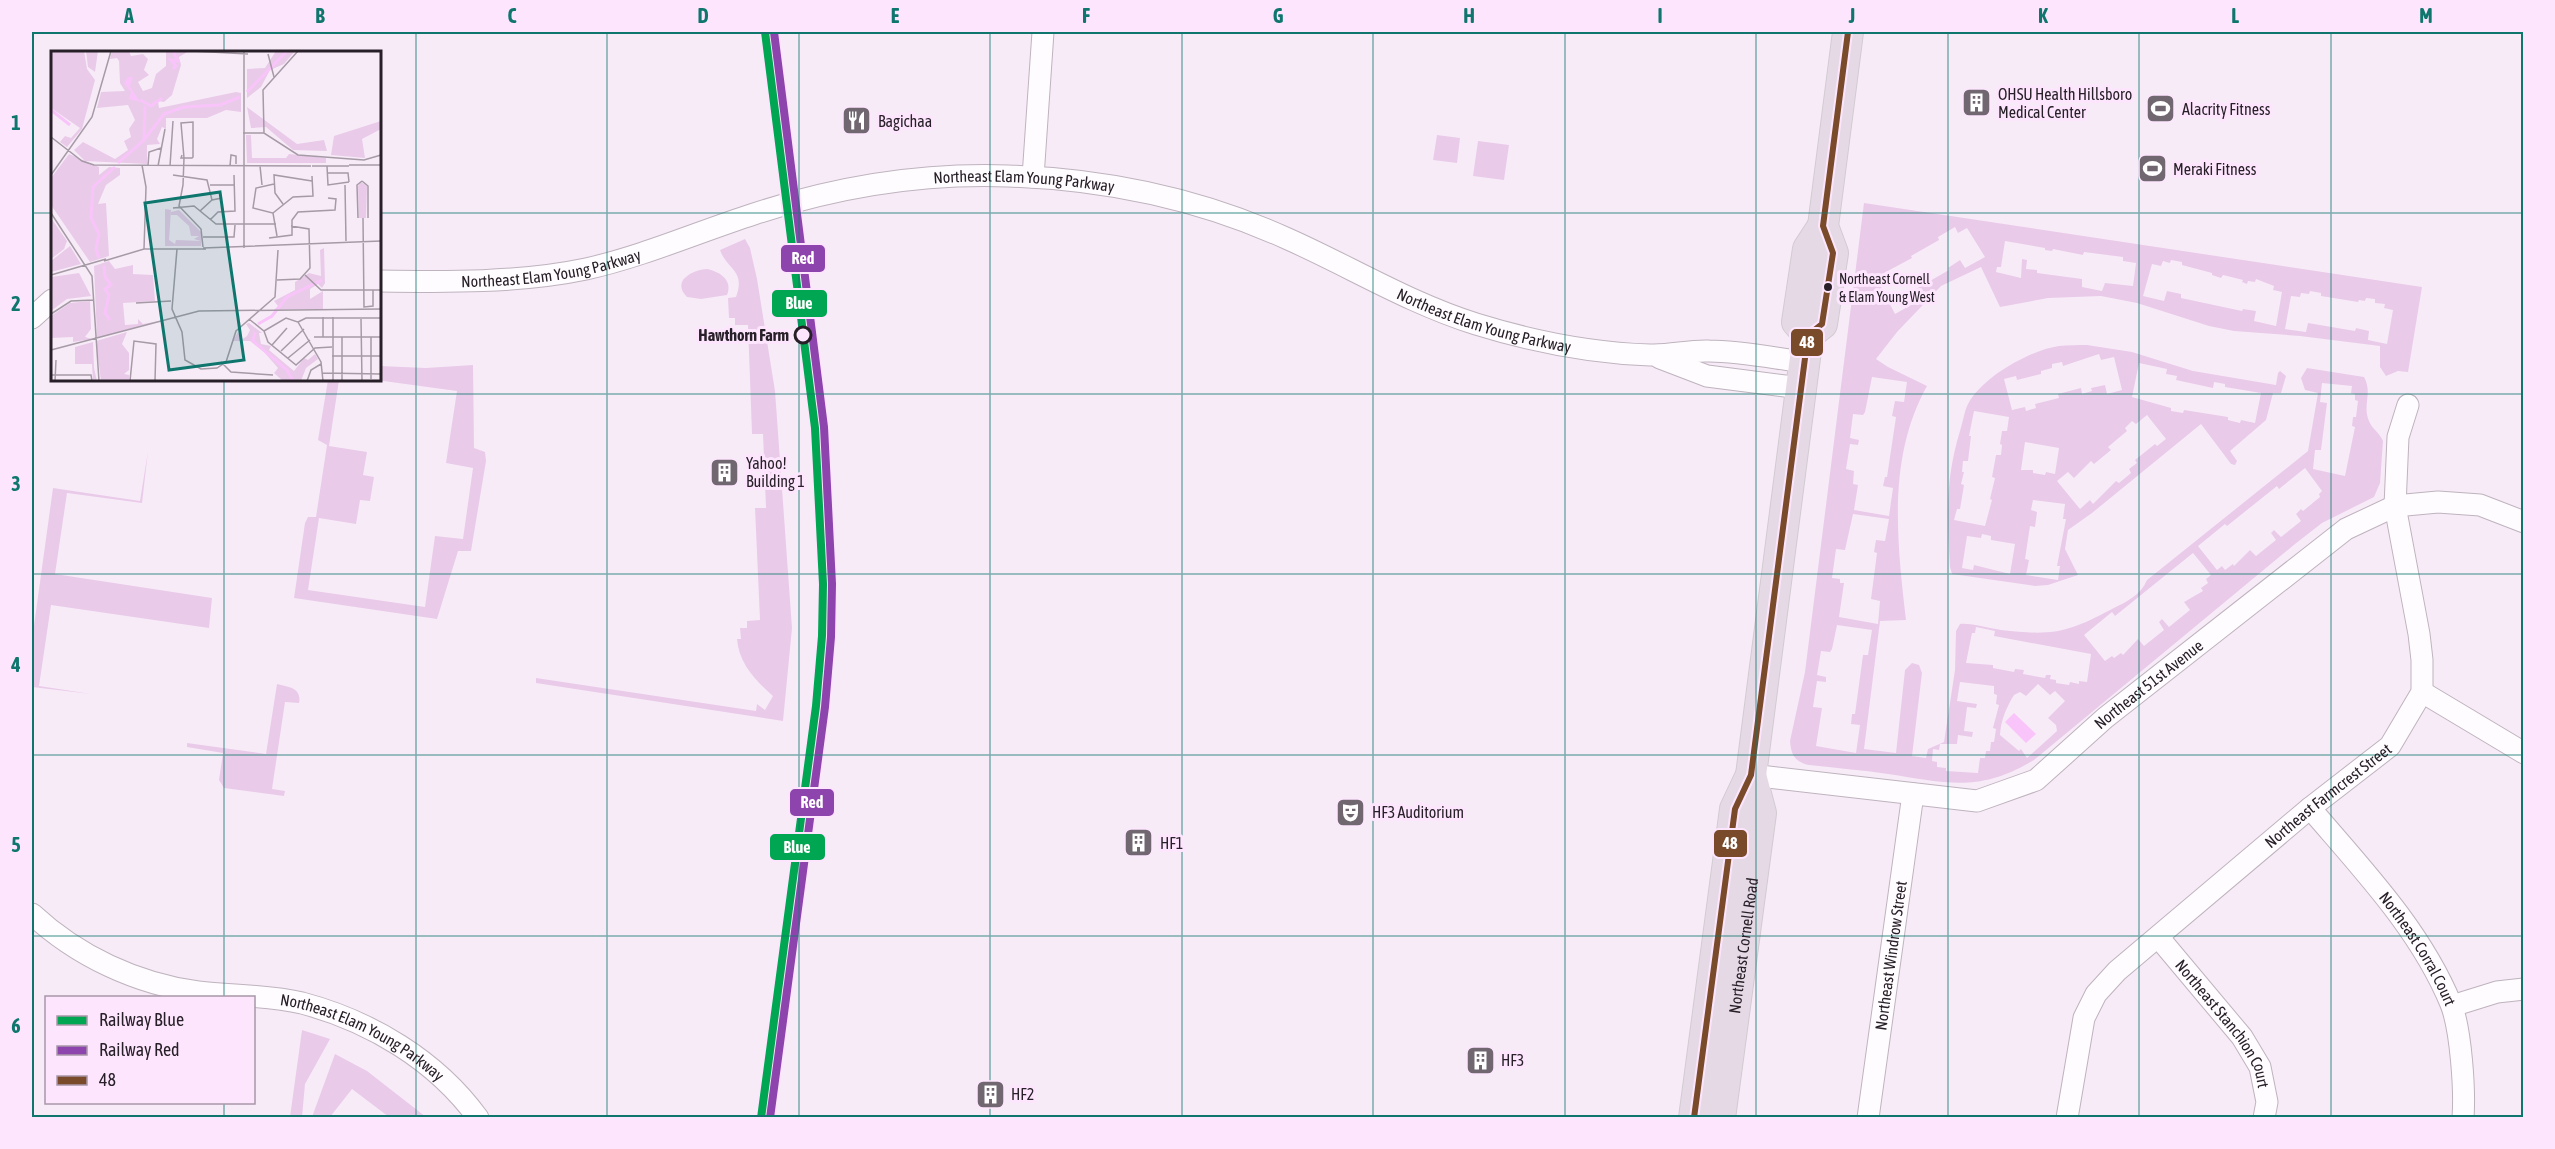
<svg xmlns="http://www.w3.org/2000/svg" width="2555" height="1149" font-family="'Asap Condensed',sans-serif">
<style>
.green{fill:#e9cbe9;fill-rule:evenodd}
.water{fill:#f9c4fa}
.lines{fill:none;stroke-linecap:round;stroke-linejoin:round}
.minor-casing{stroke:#beb3be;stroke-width:23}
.highway-casing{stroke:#d2cbd2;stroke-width:32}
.minor{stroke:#fefcfe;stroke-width:21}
.highway{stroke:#e5d9e6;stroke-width:30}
.bus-1-casing{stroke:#fde6fd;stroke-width:10}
.bus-1{stroke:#7a4b2a;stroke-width:6}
.rail-1-casing{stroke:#fde6fd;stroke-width:12}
.rail-2-casing{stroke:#fde6fd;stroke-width:12}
.rail-1{stroke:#00a651;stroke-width:8}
.rail-2{stroke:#8e44ad;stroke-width:8}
.grid{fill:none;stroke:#0f766e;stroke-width:1.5;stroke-opacity:0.55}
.bus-dot{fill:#282028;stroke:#fde6fd;stroke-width:2}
.stop-dot{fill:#fde6fd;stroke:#282028;stroke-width:3}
.labels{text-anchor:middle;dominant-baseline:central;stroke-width:6;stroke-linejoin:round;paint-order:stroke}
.bus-label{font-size:14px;fill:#282028;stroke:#fde6fd;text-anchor:start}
.poi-label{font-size:16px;fill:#282028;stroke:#fde6fd;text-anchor:start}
.street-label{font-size:16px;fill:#282028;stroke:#fde6fd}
.stop-label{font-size:16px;font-weight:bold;fill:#282028;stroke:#fde6fd;text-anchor:end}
.inset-river{fill:none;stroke:#f9c4fa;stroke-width:3}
.inset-road{fill:none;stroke:#a59aa5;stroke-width:1.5}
.view{fill:#0f766e;fill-opacity:0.15;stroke:#0f766e;stroke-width:3}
.inset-edge{fill:none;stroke:#282028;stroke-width:3}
.line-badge{stroke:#fde6fd;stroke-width:2}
.badge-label{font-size:16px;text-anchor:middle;font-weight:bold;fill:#fff}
.neatline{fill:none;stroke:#0f766e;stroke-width:2}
.grid-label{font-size:20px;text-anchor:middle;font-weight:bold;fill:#0f766e}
</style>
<rect width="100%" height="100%" fill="#f8ebf8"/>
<g class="green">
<path d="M1437,135L1460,138L1457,163L1433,160Z"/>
<path d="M1478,141L1509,145L1504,180L1473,176Z"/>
<path d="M1864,203L2422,287L2408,372L2398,371L2386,376L2380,367V346L2300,336L2234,331L2209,326L2137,303L2101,296L2048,298L2000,307L1981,267L1941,286L1897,332L1876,359L1888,367L1927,386C1887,458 1897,541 1906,620L1880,621L1864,749L1896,753L1905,670L1912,663L1919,665L1922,673L1912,756L1926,758L1928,749L1944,742L1955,670L1956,631L1960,624C1973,623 1987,628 2001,630C2052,636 2067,633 2112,609C2126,602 2141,595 2147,580L2308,451L2318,393L2305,390L2301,378L2307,368L2364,377C2373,393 2362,405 2369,421C2372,429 2380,433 2383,441L2380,483L2374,497L2322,523L2295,544L2034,760C1979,793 1948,783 1888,774C1862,770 1835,768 1809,765C1795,762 1791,755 1790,741L1805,672ZM1955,227L1958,233L1967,228L1985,257L1965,268L1960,260L1948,268L1949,270L1909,293L1913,301L1910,303L1911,305L1895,314L1878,281L1886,277L1884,273L1912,258L1911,256L1939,240L1938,237ZM2005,241L2045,248V250L2052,251L2053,249L2083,255L2084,252L2123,257V261L2136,263L2133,286L2105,283L2102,291L2082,287V279L2037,273V270L2026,269L2027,260L2022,259L2021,278L1996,272L1997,267H2001ZM2171,260L2182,262V265L2212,273V275L2221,278L2223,275L2243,280L2242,282L2247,284L2248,281L2255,282L2256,279L2274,286L2273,290L2282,292L2276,326L2254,321L2256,311L2243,309L2242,311L2181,298V294L2167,291L2164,301L2143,296L2152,264L2161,266L2163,261L2170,263ZM2310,291L2321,293V296L2358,302L2359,300L2365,301L2366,298L2375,299V303L2385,304L2384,308L2393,310L2387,344L2368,340L2369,331L2356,328L2355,331L2308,323L2306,332L2285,329L2291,296L2300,297L2301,293L2309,294ZM1872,377L1907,382L1904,402L1895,401L1892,416L1896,417L1887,477H1885L1883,486L1893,488L1889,516L1854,510L1858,485L1853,484L1854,471L1846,469L1850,444L1858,445L1859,440L1850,438L1853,414L1863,415L1865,412ZM2322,383L2352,386L2351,393L2355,394V400L2358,401L2356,417H2353L2352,426L2355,427L2345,476L2313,469L2315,450H2321L2327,403L2320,402ZM2305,468L2322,491L2319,494L2320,497L2303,511L2301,509L2296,514L2301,521L2281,537L2274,530L2271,533L2276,540L2256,556L2250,550L2234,566L2233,564L2225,570L2222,566L2217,570L2198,546L2225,524L2227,526L2277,486L2279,489ZM1853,514L1889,519L1885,541L1876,540L1874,552L1877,553L1871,599L1880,601L1878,624L1839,617L1844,583H1840V579L1832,578L1836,549L1845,550ZM2193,553L2211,575L2206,579L2208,583L2201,588L2203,591L2184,602L2190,610L2169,627L2162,619L2159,622L2164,630L2144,646L2138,639L2123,655L2121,653L2114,658L2112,656L2105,661L2084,635L2112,612L2115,616ZM1837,625L1872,630L1868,655H1863L1855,714H1852L1851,724L1860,725L1856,753L1816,746L1822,708L1813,707L1817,681L1826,682V677L1817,675L1821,651L1830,652L1832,649ZM1976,627L1995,631L1994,636L2091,654L2087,682L2079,681V684L2070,682L2069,685L2056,683V680L2050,679L2051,675H2046L2045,678L2023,674L2024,670L2015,669L2014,672L1993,668V665L1966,663L1972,633H1975ZM1960,682L1994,686V694L1997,695L1996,704L1999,705L1993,728L1996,729L1994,742H1991L1990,751H1986L1985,758H1980L1978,773L1946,771V768L1937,767V762L1932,761L1933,749L1939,750L1940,744H1957L1958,735L1972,737L1973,732L1964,731L1967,707L1976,708L1977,704L1957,701ZM2038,684L2050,695L2055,691L2065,701L2048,718L2056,725L2057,731L2027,758L2021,749L2019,751L2000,735C2001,720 2006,708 2014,695L2020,692L2026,696Z"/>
<path d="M745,239L750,248L757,279L775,391L792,628L783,721L536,683V678L756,711L757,704L765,710L773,696C756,681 739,664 737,639H741L740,628H747V621L760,620L755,508H766L763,434H752L748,325H735V318H729L728,298L736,297C746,270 727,270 720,250Z"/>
<path d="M707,269C720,272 733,280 727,295L701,299L687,297C671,281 692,270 707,269Z"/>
<path d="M2087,345L2132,352L2193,371L2276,385L2278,373L2280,371L2286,376L2281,393H2273L2266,420L2230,451L2237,461L2235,465L2231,464L2201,424L2092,513L2068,530L2065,549L2078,575L2048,585L2035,586L1952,574L1950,567C1947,517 1945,480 1960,431C1963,422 1964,412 1968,404C1982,377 2030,350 2059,346C2068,345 2078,345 2087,345ZM2099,354L2101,360L2114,357L2122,390L2107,394L2105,385L2091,388L2092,391L2082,394L2081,388L2058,394L2059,398L2035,404L2036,408L2026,411L2025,407L2012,410L2004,379L2016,376L2017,380L2041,374V371L2052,368V364L2062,362L2063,366ZM2139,363L2167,369L2166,374L2177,376L2176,380L2213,388L2214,382L2225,384V387L2261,393L2255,423L2241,420L2240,423L2228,420V417L2184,410L2183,413L2171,411V408L2132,397ZM1974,411L2009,417L2007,431H2002L2000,444L2002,445L2001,455H1996L1992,477L1995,478L1990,499L1992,500L1985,526L1954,520L1957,509H1960L1964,485L1961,484L1964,472H1962L1963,461H1968L1971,436H1969ZM2147,415L2166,439L2157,446L2155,444L2135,460L2137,463L2129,469L2131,473L2119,483L2116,481L2093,504L2090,500L2080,509L2057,481L2068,472L2074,478L2091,461L2094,464L2111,450L2108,447L2127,431L2125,428L2132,421L2136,424ZM2025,442L2059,448L2055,474L2046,472L2045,475L2033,473V470H2021ZM2033,500L2065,504L2063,519H2066L2057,566H2060L2058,580L2026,575L2029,560L2025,559L2030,526L2035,527L2037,512L2031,510ZM1982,534L1991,536V540L2015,544L2010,574L1974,565L1973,570L1962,568L1967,536L1981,538Z"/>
<path d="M473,365L474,448L485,452L486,461L471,551H458L437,619L294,598L305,523L308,517H316L327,445L318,440L328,380H339L329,446L367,452L363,475L374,477L370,501L360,500L356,524L319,518L308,590L425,607L435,536L463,539L473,468L446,463L457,391L376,380H380V366L426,368Z"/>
<path d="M148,451L142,503L67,493L55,574L212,598L209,628L51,605L39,686L91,694L32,687V640L53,488L140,501Z"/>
<path d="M277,684C289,687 302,688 299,703L285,702L272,789L285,791L284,796L224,788L219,780L223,753L187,747V743L266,754Z"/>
<path d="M302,1030L330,1039L305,1084L302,1117H290Z"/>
<path d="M335,1054L367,1071L426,1117H389L352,1089L330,1117H312Z"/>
</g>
<path class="water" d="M2014,713L2036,734L2026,743L2005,722Z"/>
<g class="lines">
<defs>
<g id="minor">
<path d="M1033,177L1043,32"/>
<path id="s1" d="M380,281C447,282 519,283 586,269C644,256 698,232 754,214C836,187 922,173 1008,176C1104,179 1200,199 1288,239C1351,267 1409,303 1476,324C1531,341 1592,353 1650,355C1670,356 1689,350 1709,351C1740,351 1773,358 1804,362"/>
<path d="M32,318L52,300"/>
<path d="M1660,358L1707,376L1801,388"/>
<path d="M2422,692L2524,753"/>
<path id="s2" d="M1751,775L1977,801L2036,780L2105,718L2346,529L2395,506L2438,502L2480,505L2524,522"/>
<path id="s3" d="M2310,808C2362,869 2420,929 2451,1004C2461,1030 2465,1090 2463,1118"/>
<path id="s4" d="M32,914C77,956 137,984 198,992C233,996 268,995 302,1003C370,1021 436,1060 478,1118"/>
<path id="s5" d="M2159,938L2242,1037L2260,1067L2267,1102L2264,1118"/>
<path d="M2452,1006L2497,992L2524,989"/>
<path id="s6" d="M1868,1118L1913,794"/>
<path id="s7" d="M2067,1118L2084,1018L2096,994L2117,971L2310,808L2390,746L2422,692V660L2419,634L2395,506L2398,437L2408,405"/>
</g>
<g id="highway">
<path d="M1808,335L1797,322L1808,249L1823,226"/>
<path d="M1694,1118L1735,809L1751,775L1808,335L1822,324L1833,253L1823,226L1848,32"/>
<path id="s8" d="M1720,1118L1761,813L1751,775"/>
</g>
</defs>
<use href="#minor" class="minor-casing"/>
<use href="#highway" class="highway-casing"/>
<use href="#minor" class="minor"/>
<use href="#highway" class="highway"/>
<defs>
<path id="bus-1" d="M1694,1118L1735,809L1751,775L1808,335L1822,324L1833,253L1823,226L1848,32"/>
</defs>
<use href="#bus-1" class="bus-1-casing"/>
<use href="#bus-1" class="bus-1"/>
<defs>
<path id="rail-1" d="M761,1118L816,706L822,636L823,584L815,428L765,32"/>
<path id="rail-2" d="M770,1118L825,707L831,637L832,584L824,427L774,32"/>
</defs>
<use href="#rail-1" class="rail-1-casing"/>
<use href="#rail-2" class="rail-2-casing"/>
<use href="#rail-1" class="rail-1"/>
<use href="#rail-2" class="rail-2"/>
</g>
<path class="grid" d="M224,32V52M416,32V1118M607,32V1118M799,32V1118M990,32V1118M1182,32V1118M1373,32V1118M1565,32V1118M1756,32V1118M1948,32V1118M2139,32V1118M2331,32V1118M32,213H52M380,213H2524M224,380V998M32,394H2524M32,574H2524M32,755H2524M32,936H2524M224,1102V1118"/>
<defs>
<symbol id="building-square" viewBox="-11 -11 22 22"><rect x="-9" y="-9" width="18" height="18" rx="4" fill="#716771" stroke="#fde6fd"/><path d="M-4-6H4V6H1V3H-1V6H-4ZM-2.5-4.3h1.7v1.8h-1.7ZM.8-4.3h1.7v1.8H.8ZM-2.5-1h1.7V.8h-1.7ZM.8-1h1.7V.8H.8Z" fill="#fff"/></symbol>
<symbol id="stadium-square" viewBox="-11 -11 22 22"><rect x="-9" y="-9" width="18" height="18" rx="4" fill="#716771" stroke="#fde6fd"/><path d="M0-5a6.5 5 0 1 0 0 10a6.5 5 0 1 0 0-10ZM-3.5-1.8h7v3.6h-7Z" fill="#fff"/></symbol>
<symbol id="restaurant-square" viewBox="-11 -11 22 22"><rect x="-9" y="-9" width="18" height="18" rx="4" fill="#716771" stroke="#fde6fd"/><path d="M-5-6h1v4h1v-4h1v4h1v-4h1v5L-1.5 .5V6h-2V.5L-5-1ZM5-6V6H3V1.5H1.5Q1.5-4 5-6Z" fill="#fff"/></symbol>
<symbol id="theatre-square" viewBox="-11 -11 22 22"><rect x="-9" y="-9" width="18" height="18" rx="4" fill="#716771" stroke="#fde6fd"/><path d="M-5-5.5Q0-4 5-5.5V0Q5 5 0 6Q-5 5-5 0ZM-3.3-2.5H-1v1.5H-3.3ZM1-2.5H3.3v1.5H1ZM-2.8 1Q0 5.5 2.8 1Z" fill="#fff"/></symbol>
</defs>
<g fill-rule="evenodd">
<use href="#building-square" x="1960" y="86" width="33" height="33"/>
<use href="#stadium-square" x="2144" y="92" width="33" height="33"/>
<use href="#restaurant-square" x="840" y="104" width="33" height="33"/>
<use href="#stadium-square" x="2136" y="152" width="33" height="33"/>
<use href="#building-square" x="708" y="456" width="33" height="33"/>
<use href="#theatre-square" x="1334" y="796" width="33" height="33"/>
<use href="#building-square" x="1122" y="826" width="33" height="33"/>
<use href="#building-square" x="1464" y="1044" width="33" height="33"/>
<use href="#building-square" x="974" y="1078" width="33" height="33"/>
</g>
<circle class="bus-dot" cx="1828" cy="287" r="5"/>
<circle class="stop-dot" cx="803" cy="335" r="8"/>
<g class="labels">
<g class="bus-label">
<text x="1839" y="279">Northeast Cornell<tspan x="1839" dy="18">&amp; Elam Young West</tspan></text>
</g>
<g class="poi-label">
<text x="1998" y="94">OHSU Health Hillsboro<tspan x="1998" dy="18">Medical Center</tspan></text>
<text x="2182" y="109">Alacrity Fitness</text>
<text x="878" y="121">Bagichaa</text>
<text x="2173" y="169">Meraki Fitness</text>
<text x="746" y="463">Yahoo!<tspan x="746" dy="18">Building 1</tspan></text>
<text x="1372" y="812">HF3 Auditorium</text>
<text x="1160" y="843">HF1</text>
<text x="1501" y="1060">HF3</text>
<text x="1011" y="1094">HF2</text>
</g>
<g class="street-label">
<text stroke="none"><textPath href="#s1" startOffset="658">Northeast Elam Young Parkway</textPath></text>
<text stroke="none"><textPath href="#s1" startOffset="172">Northeast Elam Young Parkway</textPath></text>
<text stroke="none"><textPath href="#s1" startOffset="1144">Northeast Elam Young Parkway</textPath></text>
<text stroke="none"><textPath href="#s2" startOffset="438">Northeast 51st Avenue</textPath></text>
<text stroke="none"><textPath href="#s7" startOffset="434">Northeast Farmcrest Street</textPath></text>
<text stroke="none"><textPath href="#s8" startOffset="174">Northeast Cornell Road</textPath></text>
<text stroke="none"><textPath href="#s3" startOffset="178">Northeast Corral Court</textPath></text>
<text stroke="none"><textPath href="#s6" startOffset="164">Northeast Windrow Street</textPath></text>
<text stroke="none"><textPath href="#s5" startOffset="108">Northeast Stanchion Court</textPath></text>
<text stroke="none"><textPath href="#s4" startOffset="360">Northeast Elam Young Parkway</textPath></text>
</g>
<g class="stop-label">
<text x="789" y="335">Hawthorn Farm</text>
</g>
</g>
<g transform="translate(51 51)">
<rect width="330" height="330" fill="#f8ebf8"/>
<path d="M0,0H33L36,18L44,29L31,78L16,96L9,91L14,85L20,87L29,77L0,57ZM35,0H47L44,21L37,16ZM61,0H78L80,5L92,3L97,8L93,19L98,24L87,31L92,40L101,37L105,23L115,15V0H138L128,6L130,14L121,44L113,51L107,50L108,57L185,41L190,42V61L175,59L156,67H115V78L111,76L106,88L109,93L96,94V113L34,110L23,99L32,91L64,108L77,99L73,90L80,86L78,78L84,69L77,54L46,57L50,41L74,40L69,32L68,10L66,7L59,8ZM225,0H244L233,13L219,19L210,36L196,47V18L214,17ZM196,56L246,93L273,89L276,100L242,99L215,76L200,77ZM330,70V78L311,88L314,107L280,104L283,85ZM195,84H200L201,107H235L238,103L275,107V112H196ZM18,103L48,116V124L58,116L69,117V124L55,134L47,153L55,152L58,205L39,211L0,154V127ZM310,131L316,135L315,167H308L307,135ZM114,158L120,159L118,189L124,193L125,189L150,190L143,188L148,185H140L138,175L126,164H120V161L128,159L151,182L150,195H114ZM0,167L16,190L13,198L0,208ZM19,195L30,213L0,221V210ZM273,197L274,232L271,237L267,233L259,238V248L272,240V258L223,259L227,255L223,250L244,239V231L258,222L270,225L269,199ZM58,210L64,218L82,214V223L102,224L104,250L72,252L74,274L87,273V268L92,273L108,270L46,287L43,215ZM28,222L40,245L16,248L0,260V226ZM39,250L40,278L34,286L41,288L22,291V286L0,287V265L19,252ZM198,272L211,282H208L210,293L220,295L218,299L243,320L253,307L257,309L264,303L267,308L255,317L250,330H232L223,322L227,317L213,301L199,290H182L187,281L190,289L196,285L199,279L195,273ZM76,281L71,293L78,302V319L73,323L78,324V330H50L45,290ZM42,291L43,317L46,330H42L41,313H24V296Z" fill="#e9cbe9"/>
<path d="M77,26H82L79,35L89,51L78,48L80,41L73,32Z" fill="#f9c4fa"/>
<path class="inset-river" d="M122,18L125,15L120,9L127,10L122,0M196,41L236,0M89,49L100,55L111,47M0,59L19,74M93,89L94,55M67,112L93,89L113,63L133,56L169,54L189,46M48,207L45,198L48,183L40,167L42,136L64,116M53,215L54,226L60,234L54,238L58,244L54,262L59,269M207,273L221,265L236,246L271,229M204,281L202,290L236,319L242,330"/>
<path class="inset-road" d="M141,0L197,3M217,3L223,26M192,82H213L247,104L313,109L330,104M213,82L212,39L247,0M0,86L31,110L43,114L260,115M131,104L130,107H141L142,106V71L130,72L133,107L132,134L128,155L150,178L152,196M91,114L95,136L93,198M298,114H330M97,115L98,101L110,97M107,115L114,78M119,115L122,70M179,115L180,104L185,105V113M209,115L211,134M261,115H298M276,115L277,134L298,131M276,122H297L298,131M0,124L41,66L60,0M122,124L156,129L161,149M311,130L317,135V167M223,133L205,137L202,157L222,162L226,185M159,134H184M294,134L295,190M232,153L224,142L223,124L261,130M122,157L143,155L165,173H225M149,160L161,149L171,147M0,162L41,225L48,330M222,162L242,146L262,145L261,125M307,167L306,134L311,130M312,167L313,256L322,255V239M159,169L167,161L184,160L183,124M152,186H183L184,174M218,187L241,184V169L247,161L284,159L285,148L277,147M330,188V122M152,197L330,190M193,197V0M126,198L121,258L131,281L134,309L150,318L166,317L175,311L185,280L224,246L227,199M53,210L93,198H155M0,224L55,208M254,224L270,239H330M226,229L249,228L259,217L258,178L240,175M85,252L120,250M0,263L20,250L43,249M272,266V286M198,268L213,280L235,267L247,271L270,311L272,330M310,268L311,330M247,271L255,267H330M213,280L217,291L245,314L264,297L281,296M263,286H330M291,286V329M221,294L236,277M0,299L148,260L330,258M230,300L253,278M281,305H330M237,307L259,289M170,311L180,321L222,324M271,322L330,323M0,324H40L41,330M320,328V286M4,330L5,309M79,330L83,290L105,293L104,330M256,330L260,319L270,313M282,330V266"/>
<path class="view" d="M169,141L193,309L118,319L94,152Z"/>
<rect width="330" height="330" class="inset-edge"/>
</g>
<g class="line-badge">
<rect x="780" y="244" width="46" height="29" rx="6" fill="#8e44ad"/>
<rect x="771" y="289" width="57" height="29" rx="6" fill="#00a651"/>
<rect x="1790" y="328" width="34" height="29" rx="6" fill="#7a4b2a"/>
<rect x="789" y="788" width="46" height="29" rx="6" fill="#8e44ad"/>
<rect x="1713" y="829" width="35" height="29" rx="6" fill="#7a4b2a"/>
<rect x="769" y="833" width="57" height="28" rx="6" fill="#00a651"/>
</g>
<g class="badge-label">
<text x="803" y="264">Red</text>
<text x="799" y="309">Blue</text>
<text x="1807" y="348">48</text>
<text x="812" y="808">Red</text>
<text x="1730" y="849">48</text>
<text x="797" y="853">Blue</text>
</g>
<rect width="2555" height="1149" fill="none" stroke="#fde6fd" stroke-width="66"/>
<rect x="45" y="996" width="210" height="108" fill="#fde6fd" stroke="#a897a8" stroke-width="1.5"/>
<rect x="57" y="1016" width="30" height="9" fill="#00a651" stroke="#a897a8" stroke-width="1.5"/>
<text x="99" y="1026" font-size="18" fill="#282028">Railway Blue</text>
<rect x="57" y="1046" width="30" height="9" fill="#8e44ad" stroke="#a897a8" stroke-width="1.5"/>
<text x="99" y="1056" font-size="18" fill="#282028">Railway Red</text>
<rect x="57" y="1076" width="30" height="9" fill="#7a4b2a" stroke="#a897a8" stroke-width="1.5"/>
<text x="99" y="1086" font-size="18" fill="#282028">48</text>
<rect x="33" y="33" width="2489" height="1083" class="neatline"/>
<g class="grid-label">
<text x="129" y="23">A</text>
<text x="320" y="23">B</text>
<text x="512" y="23">C</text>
<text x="703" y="23">D</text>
<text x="895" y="23">E</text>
<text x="1086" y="23">F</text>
<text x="1278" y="23">G</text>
<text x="1469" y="23">H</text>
<text x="1660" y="23">I</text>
<text x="1852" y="23">J</text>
<text x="2043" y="23">K</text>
<text x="2235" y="23">L</text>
<text x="2426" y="23">M</text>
<text x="16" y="130">1</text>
<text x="16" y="311">2</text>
<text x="16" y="491">3</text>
<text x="16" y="672">4</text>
<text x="16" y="852">5</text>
<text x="16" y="1033">6</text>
</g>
</svg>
